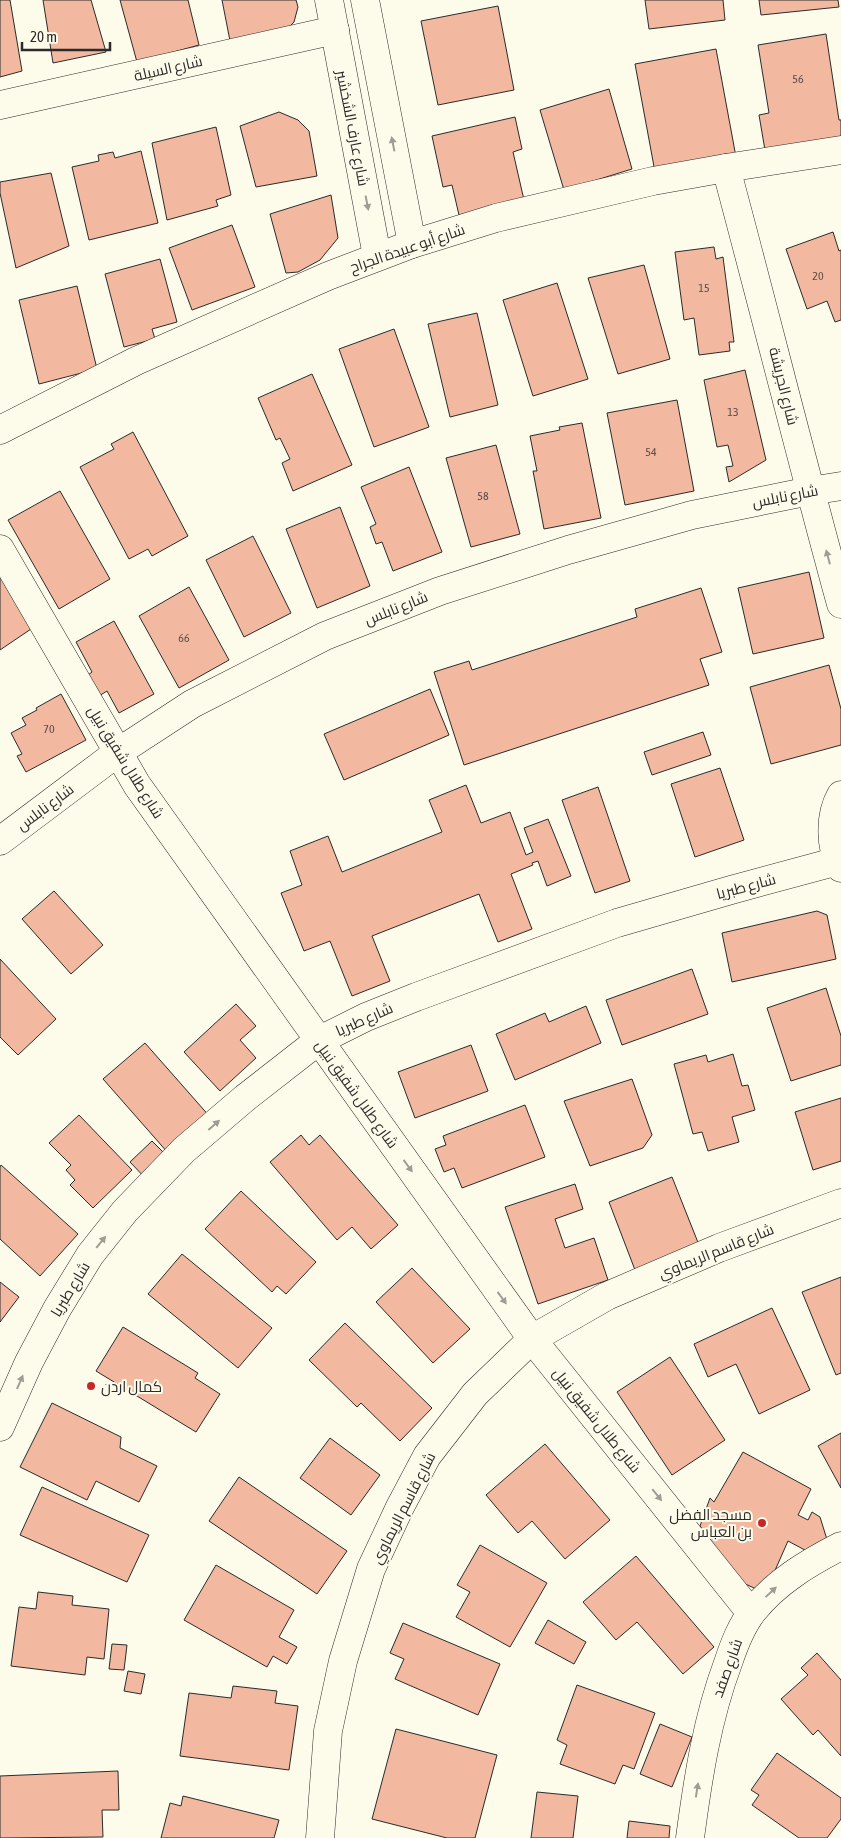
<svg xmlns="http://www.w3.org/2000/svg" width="841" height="1838" font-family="'Asap Condensed',Cairo,sans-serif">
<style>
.building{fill:#f2b8a0;stroke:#2b2b2b}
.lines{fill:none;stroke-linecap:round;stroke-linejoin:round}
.minor-casing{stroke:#2b2b2b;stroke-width:29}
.minor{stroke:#fdfbea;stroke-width:28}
.oneway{fill:#9e9d94}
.poi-dot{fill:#c62828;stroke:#fdfbea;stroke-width:2}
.labels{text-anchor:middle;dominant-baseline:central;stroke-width:4;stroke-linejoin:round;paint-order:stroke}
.number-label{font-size:12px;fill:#5d4e48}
.street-label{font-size:15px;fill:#2b2b2b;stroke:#fdfbea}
.poi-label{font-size:15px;fill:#2b2b2b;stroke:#fdfbea;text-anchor:start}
</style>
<rect width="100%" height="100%" fill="#fdfbea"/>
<g class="building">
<path d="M0,0H10L22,71L0,77Z"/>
<path d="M43,0H91L106,52L53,63Z"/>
<path d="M120,0H188L199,45L137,62Z"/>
<path d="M222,0H296L298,7L294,22L285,31L231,46Z"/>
<path d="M645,0H723L725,20L649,29Z"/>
<path d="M759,0H838L839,7L761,15Z"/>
<path d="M498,6L514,90L438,105L421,21Z"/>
<path d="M826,34L839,120H841V144L766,156L759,115L769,113L758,45Z"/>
<path d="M716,49L736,157L655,172L635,64Z"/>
<path d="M609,89L632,169L564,190L540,110Z"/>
<path d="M279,112L298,120L309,131L317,176L256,187L240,126Z"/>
<path d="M515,117L522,149L513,152L524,200L459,215L452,185L443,187L432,136Z"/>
<path d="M216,127L231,195L216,200L218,206L167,220L152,143Z"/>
<path d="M141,151L158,223L89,240L72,167L99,161L98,155L113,152L115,158Z"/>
<path d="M51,173L69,246L16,268L0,193V182Z"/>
<path d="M331,195L338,238L320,260L298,272L286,273L270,214Z"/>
<path d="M232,225L255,287L192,310L169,248Z"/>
<path d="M833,232L839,251L841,250V320L835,322L827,301L807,309L786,249Z"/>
<path d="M714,247L716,259L723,257L734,342H729L730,351L699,355L694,318L684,320L675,252Z"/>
<path d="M160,259L177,322L152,329L155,339L124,347L105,274Z"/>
<path d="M644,265L670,359L618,374L588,278Z"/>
<path d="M557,283L588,379L533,396L503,300Z"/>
<path d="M77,286L97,369L39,384L19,300Z"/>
<path d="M477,313L498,405L450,417L428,324Z"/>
<path d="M394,329L429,427L374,447L339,349Z"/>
<path d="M745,370L766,460L729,482L726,467L733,466L728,445L717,447L704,380Z"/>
<path d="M312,374L352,465L293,491L282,463L290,459L280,438L276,440L258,398Z"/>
<path d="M677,400L694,491L625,505L607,413Z"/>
<path d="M582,423L601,518L544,529L533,471H537L530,436L560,430L559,427Z"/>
<path d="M133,432L188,536L152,556L148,549L129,559L80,467L114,449L111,444Z"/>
<path d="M496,445L520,534L471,547L446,458Z"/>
<path d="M409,467L442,552L393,571L382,542L376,544L370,527L376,524L361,487Z"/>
<path d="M60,491L110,579L59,609L8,520Z"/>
<path d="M340,507L370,586L317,608L286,529Z"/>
<path d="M253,536L291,613L244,637L206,560Z"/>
<path d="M809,572L824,638L753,654L738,588Z"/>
<path d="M0,574L31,629L0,650Z"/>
<path d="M189,587L229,660L179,688L139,616Z"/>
<path d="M701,588L722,652L700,659L709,685L464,765L434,672L469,661L472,670L637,617L635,609Z"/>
<path d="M114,621L154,694L119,713L107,691L99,696L88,675L92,672L76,642Z"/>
<path d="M829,665L841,709V745L771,764L750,687Z"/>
<path d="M430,689L449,735L344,780L324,734Z"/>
<path d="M61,694L86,740L26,772L17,756L22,754L11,733L26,725L22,718L37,710L36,708Z"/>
<path d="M703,732L711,755L652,775L644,752Z"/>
<path d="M720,768L744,840L695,857L671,784Z"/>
<path d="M466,785L481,823L510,812L526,855L533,852L524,828L548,819L571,876L547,886L538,861L532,863L533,865L511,874L532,929L498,942L479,894L372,936L390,981L352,996L330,941L304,951L281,893L302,885L290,851L328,836L342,872L442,832L429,800Z"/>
<path d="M598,787L630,881L595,893L562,800Z"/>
<path d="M54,891L103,945L71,974L22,919Z"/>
<path d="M817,911L827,915L836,959L732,982L722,933Z"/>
<path d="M0,959L56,1019L18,1055L0,1037Z"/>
<path d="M692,969L708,1014L622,1045L606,1000Z"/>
<path d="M826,988L841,1036V1065L791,1081L767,1008Z"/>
<path d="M236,1004L256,1026L240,1040L256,1058L220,1091L184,1052Z"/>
<path d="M586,1006L601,1043L515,1080L496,1034L545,1013L549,1022Z"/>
<path d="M145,1043L211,1118L169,1154L103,1079Z"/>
<path d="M471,1045L488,1091L415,1118L398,1072Z"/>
<path d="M733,1054L742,1086L748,1085L755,1110L732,1117L739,1142L708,1151L702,1132L693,1134L674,1064L706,1055L708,1062Z"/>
<path d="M632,1079L652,1135L643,1148L590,1166L564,1101Z"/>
<path d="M841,1098V1161L813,1170L795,1112Z"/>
<path d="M525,1105L545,1157L462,1188L454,1168L444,1172L435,1149L446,1145L443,1136Z"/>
<path d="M79,1115L132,1170L93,1208L70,1185L75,1180L66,1170L71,1165L49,1143Z"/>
<path d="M301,1135L309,1145L320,1135L398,1225L371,1249L352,1227L337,1240L270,1162Z"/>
<path d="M152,1141L170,1159L148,1181L130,1162Z"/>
<path d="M1,1165L78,1234L40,1276L0,1239V1167Z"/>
<path d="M672,1177L699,1245L635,1270L609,1202Z"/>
<path d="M575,1184L583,1209L555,1219L565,1248L594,1238L608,1280L538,1304L505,1207Z"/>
<path d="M241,1191L316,1262L286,1294L277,1286L272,1292L205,1229Z"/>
<path d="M182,1254L272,1328L238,1368L148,1294Z"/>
<path d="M412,1268L470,1329L433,1363L376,1302Z"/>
<path d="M841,1277V1373L836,1375L802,1292Z"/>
<path d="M0,1282L19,1297L0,1322Z"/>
<path d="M772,1308L810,1390L759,1414L736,1364L708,1377L694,1344Z"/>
<path d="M345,1323L432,1408L400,1441L361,1403L357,1407L309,1360Z"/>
<path d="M123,1327L198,1373L195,1378L220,1394L196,1432L96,1371Z"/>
<path d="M670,1357L725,1440L672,1475L617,1392Z"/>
<path d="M52,1403L121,1437L120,1448L157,1466L139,1502L96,1481L87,1500L20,1467Z"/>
<path d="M841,1433V1488L818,1446Z"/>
<path d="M330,1438L380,1475L351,1515L300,1478Z"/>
<path d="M545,1444L610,1520L565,1559L532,1521L518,1533L486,1495Z"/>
<path d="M743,1452L811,1489L798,1515L808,1520L812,1512L820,1517L829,1546L816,1556L788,1541L765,1593L741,1582L700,1526L710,1498L714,1502Z"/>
<path d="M239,1477L347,1551L317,1594L209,1521Z"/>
<path d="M42,1487L149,1535L127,1582L20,1535Z"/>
<path d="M480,1545L547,1583L510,1647L456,1617L470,1592L457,1585Z"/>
<path d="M636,1556L714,1647L683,1674L637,1622L616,1640L583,1602Z"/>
<path d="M216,1565L294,1610L279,1637L297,1647L287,1664L273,1656L267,1667L184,1620Z"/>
<path d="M38,1592L73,1596L72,1605L109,1609L104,1659L87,1657L85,1675L11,1666L19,1607L36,1609Z"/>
<path d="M548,1620L586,1642L574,1664L535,1643Z"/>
<path d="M403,1623L500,1664L478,1715L395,1679L404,1659L390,1653Z"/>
<path d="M112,1644L127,1645L124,1670L109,1669Z"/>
<path d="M817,1653L841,1680V1756L818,1730L813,1735L781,1699L808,1675L801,1668Z"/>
<path d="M128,1671L145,1674L141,1694L124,1691Z"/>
<path d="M577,1685L655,1713L634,1769L623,1765L615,1784L560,1764L567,1745L557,1740Z"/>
<path d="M233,1686L277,1691L275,1703L298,1706L289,1770L180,1756L189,1693L231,1698Z"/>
<path d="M660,1724L692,1737L672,1787L640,1774Z"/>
<path d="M396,1729L497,1755L475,1838H447L372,1819Z"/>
<path d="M777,1753L841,1798V1819L827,1838H799L752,1805L759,1795L751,1790Z"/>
<path d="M118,1771L119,1810H102L103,1837L0,1838V1776Z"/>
<path d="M537,1792L578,1796L573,1838H531Z"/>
<path d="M183,1796L279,1820L274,1838H161L170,1803L181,1806Z"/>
<path d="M629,1821L670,1826L669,1838H627Z"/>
</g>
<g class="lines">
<defs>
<g id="minor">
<path d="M329,0L377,256"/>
<path d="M365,0L412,244"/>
<path d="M0,105L335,30"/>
<path d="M726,168C765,313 801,459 841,604"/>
<path d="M0,430L136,361L328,276L412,244L496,218L653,181L726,168L841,150"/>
<path d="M0,549L137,785L532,1339L751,1613"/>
<path d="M841,795C829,816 830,847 841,868"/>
<path d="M0,841L117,753L192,704L325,636L440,591L568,550L692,515L810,491L841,486"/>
<path d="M0,1427L29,1362L57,1309L90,1255L125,1211L184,1150L245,1098L318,1041L366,1017L416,997L617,923L731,890L838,861"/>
<path d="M320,1838L328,1731L343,1661L371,1569L400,1507L427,1456L475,1394L532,1339L607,1296L719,1248L841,1203"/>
<path d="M690,1838C698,1778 707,1719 728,1663C734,1645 741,1626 753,1611C776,1582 808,1563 841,1546"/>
</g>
</defs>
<use href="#minor" class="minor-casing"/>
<use href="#minor" class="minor"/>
</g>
<defs><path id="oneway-solid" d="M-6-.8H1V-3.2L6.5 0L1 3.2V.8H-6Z" transform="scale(1.25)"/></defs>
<g class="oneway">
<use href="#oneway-solid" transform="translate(393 144) rotate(-101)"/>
<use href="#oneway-solid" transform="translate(367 203) rotate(79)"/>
<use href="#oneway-solid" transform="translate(828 557) rotate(-105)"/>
<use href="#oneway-solid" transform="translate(214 1125) rotate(-41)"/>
<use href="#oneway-solid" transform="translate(408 1166) rotate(54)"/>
<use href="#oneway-solid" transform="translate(101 1242) rotate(-51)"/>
<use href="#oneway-solid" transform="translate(502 1298) rotate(54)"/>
<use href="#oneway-solid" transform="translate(20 1382) rotate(-66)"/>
<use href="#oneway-solid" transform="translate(657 1495) rotate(51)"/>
<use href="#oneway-solid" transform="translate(771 1592) rotate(-43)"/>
<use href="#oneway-solid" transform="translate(697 1790) rotate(-81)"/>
</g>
<g class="poi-dot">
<circle cx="91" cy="1386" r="5"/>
<circle cx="762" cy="1523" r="5"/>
</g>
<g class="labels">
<g class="number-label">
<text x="798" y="79">56</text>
<text x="818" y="276">20</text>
<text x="704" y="288">15</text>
<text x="733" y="412">13</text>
<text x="651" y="452">54</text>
<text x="483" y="496">58</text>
<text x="184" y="638">66</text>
<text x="49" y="729">70</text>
</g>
<g class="street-label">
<text transform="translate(168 68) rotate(-13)">شارع السيلة</text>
<text transform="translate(353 128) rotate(79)">شارع عارف الشخشير</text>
<text transform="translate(407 248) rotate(-19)">شارع أبو عبيدة الجراح</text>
<text transform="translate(784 386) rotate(76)">شارع الجريشة</text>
<text transform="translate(785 496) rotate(-11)">شارع نابلس</text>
<text transform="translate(396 608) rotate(-22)">شارع نابلس</text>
<text transform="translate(126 762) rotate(58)">شارع طلال شفيق نبيل</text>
<text transform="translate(45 807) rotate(-37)">شارع نابلس</text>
<text transform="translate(746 886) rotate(-15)">شارع طبريا</text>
<text transform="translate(364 1019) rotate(-24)">شارع طبريا</text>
<text transform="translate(357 1094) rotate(54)">شارع طلال شفيق نبيل</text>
<text transform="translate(716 1251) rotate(-22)">شارع قاسم الريماوي</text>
<text transform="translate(70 1289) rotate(-59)">شارع طبريا</text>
<text transform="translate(597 1420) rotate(51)">شارع طلال شفيق نبيل</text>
<text transform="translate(403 1508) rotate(-63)">شارع قاسم الريماوي</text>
<text transform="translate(727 1668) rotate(-70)">شارع صفد</text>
</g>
<g class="poi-label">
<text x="101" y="1386">كمال اردن</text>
<text x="752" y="1514" text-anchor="end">مسجد الفضل<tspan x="752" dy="17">بن العباس</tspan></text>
</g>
</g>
<path d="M22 42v8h88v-8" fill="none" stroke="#2b2b2b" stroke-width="2.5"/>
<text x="30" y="42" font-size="15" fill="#2b2b2b" stroke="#fdfbea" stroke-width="4" paint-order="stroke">20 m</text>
</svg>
